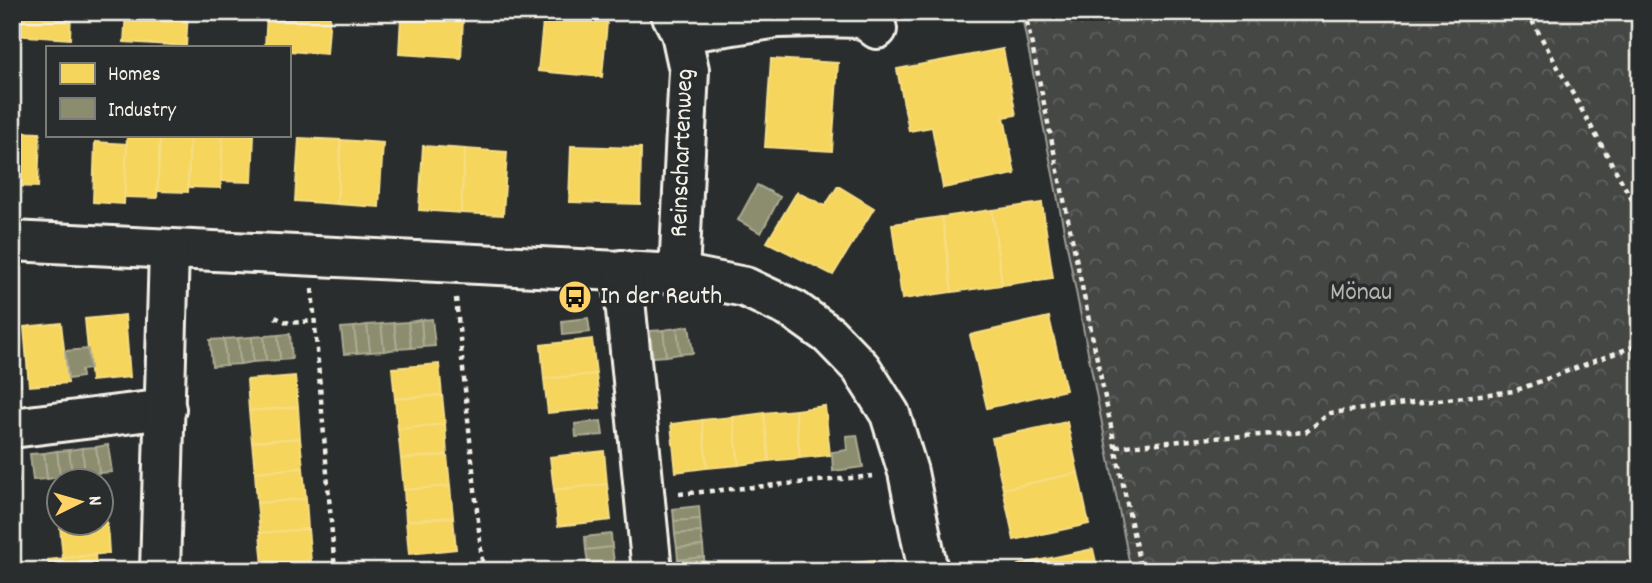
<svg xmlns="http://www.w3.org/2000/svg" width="1652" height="583" font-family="Dekko,sans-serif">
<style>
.forest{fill:url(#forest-crowns);stroke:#9c9c96;stroke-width:2}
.homes{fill:#f6d55c;stroke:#f5dd86;stroke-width:2}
.industry{fill:#8c8c6e;stroke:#abaa93;stroke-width:2}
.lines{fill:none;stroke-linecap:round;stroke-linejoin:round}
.minor-casing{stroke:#f4f1e8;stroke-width:44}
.path{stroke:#f4f1e8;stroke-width:4.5;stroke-dasharray:5 5;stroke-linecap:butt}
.minor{stroke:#2a2d2e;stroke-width:38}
.labels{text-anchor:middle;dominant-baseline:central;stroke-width:7;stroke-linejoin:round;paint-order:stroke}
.street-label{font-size:26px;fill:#f4f1e8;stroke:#2a2d2e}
.park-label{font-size:26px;fill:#b6b5af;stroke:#2a2d2e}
.poi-label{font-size:26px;fill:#f4f1e8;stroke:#2a2d2e;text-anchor:start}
</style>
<defs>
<pattern id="forest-crowns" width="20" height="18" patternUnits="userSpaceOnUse" patternTransform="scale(1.75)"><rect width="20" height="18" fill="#444645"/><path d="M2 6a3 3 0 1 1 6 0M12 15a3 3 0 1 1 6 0" fill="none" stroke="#606160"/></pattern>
</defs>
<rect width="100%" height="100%" fill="#2a2d2e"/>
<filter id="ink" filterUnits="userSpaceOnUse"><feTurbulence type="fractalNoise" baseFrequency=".0143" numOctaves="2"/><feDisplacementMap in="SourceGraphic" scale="14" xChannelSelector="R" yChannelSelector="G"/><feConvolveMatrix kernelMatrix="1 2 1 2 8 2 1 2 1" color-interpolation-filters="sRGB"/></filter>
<g filter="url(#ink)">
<path class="forest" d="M1021,12H1640V571H1131Z"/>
<g class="homes">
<path d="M12,12H71L70,39L12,35Z"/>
<path d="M126,12H188L186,46L124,42Z"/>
<path d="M267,12L330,14L327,54L289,51V47H265Z"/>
<path d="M401,12H464L463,19L401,15Z"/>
<path d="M544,12H608L602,77L538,71Z"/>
<path d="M401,15L463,19L461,58L399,54Z"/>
<path d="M1003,49L1016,115L1004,117L1015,174L943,188L932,127L909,131L897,69Z"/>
<path d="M771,59L838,63L832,151L765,147Z"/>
<path d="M12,132L40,133L38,187L12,186Z"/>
<path d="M160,135H190L188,192L157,191Z"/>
<path d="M190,135H223L221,188L188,187Z"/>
<path d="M223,135H254L252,182L221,181Z"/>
<path d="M127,136L160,137L157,198L124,197Z"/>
<path d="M299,138L341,140L337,204L295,201Z"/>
<path d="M341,140L383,143L379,207L337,204Z"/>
<path d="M95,142L127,144L124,204L93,202Z"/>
<path d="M423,146L465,149L461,213L419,210Z"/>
<path d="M571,146L641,148L640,204L569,202Z"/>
<path d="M465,149L507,152L503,215L461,213Z"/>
<path d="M838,186L874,208L833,275L767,242L797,192L825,206Z"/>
<path d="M1042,203L1053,278L1002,285L992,210Z"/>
<path d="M992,210L1002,285L952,292L942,217Z"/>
<path d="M942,217L952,292L902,299L892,224Z"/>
<path d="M125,315L130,377L91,381L85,319Z"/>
<path d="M1049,317L1066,390L987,408L970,335Z"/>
<path d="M61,323L68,383L29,386L24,327Z"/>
<path d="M592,339L596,374L544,379L541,345Z"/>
<path d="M439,364L442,395L395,399L392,368Z"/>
<path d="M596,374L600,408L548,413L544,379Z"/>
<path d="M295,376L298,407L249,411L247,380Z"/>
<path d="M442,395L445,424L398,429L395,399Z"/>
<path d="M825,406L830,455L800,458L795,410Z"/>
<path d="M298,407L300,438L252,442L249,411Z"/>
<path d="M795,410L800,458L769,461L764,413Z"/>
<path d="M764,413L769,461L739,465L733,417Z"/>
<path d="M733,417L739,465L707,468L702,420Z"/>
<path d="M702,420L707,468L676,472L671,424Z"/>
<path d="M1067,422L1078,473L1003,489L992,438Z"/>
<path d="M445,424L447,455L401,459L398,429Z"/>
<path d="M300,438L303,468L255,472L252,442Z"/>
<path d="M604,451L607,484L554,490L550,457Z"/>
<path d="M447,455L450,486L404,490L401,459Z"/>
<path d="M303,468L306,499L257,503L255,472Z"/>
<path d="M1078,473L1089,524L1014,540L1003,489Z"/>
<path d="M607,484L611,520L558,526L554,490Z"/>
<path d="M450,486L453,517L406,521L404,490Z"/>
<path d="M306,499L308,529L260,533L257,503Z"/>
<path d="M453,517L456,549L409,554L406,521Z"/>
<path d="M107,522L109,553L63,558L60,527Z"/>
<path d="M308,529L311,561L263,566L260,533Z"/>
<path d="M1093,549L1098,571H1020L1018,565Z"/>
<path d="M95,555L97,571H50L48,560Z"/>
<path d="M874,561L875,571H844L843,564Z"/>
<path d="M843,564L844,571H811V567Z"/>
</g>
<g class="industry">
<path d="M757,185L780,197L761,233L738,220Z"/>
<path d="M588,318L590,332L563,335L562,321Z"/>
<path d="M432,319L435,346L423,347L421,320Z"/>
<path d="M421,320L423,347L411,348L408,322Z"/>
<path d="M408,322L411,348L397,349L394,323Z"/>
<path d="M394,323L397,349L384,351L381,324Z"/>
<path d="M381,324L384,351L370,352L367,325Z"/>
<path d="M367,325L370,352L357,353L354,327Z"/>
<path d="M689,326L693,353L680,354L677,328Z"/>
<path d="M354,327L357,353L344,354L341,328Z"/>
<path d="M677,328L680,354L666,356L663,330Z"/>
<path d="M663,330L666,356L653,357L650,331Z"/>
<path d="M290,334L292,359L280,360L278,335Z"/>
<path d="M278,335L280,360L266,361L264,336Z"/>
<path d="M264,336L266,361L253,362L252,337Z"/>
<path d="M252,337L253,362L240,364L238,338Z"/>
<path d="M238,338L240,364L226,365L224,339Z"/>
<path d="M224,339L226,365L212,366L210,340Z"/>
<path d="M88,349L90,369L81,370L82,377L68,379L65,351Z"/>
<path d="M19,364L21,385H12V365Z"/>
<path d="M601,421L603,435L576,437L575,424Z"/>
<path d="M857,435L863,467L833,471L832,452L847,450L846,436Z"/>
<path d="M108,445L112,472L99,473L96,447Z"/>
<path d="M96,447L99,473L85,475L82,448Z"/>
<path d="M82,448L85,475L72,476L69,450Z"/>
<path d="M69,450L72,476L60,477L57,451Z"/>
<path d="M57,451L60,477L47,479L44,453Z"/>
<path d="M44,453L47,479L33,480L30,454Z"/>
<path d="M16,455L19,482H12V456Z"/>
<path d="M699,506L700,519L674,521L673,509Z"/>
<path d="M700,519L701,532L675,534L674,521Z"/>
<path d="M701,532L703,546L677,548L675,534Z"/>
<path d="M611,534L612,547L586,550L585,537Z"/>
<path d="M703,546L704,557L678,560L677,548Z"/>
<path d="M612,547L614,562L588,564L586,550Z"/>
<path d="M704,557L705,571H679L678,560Z"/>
</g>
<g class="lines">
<defs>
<g id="minor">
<path d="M670,12L681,33L689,70L679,274"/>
<path d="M681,33L778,18L818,17L863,18L877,29"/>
<path d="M12,241L679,274L745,287L794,310L829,335L861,368L890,414L908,472L928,571"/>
<path d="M622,270L652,571"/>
<path d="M12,428L166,409"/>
<path d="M160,571L169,250"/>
</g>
</defs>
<use href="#minor" class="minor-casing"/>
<g class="path">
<path d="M1025,12L1141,571"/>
<path d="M1527,12L1640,214"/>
<path d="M312,289L335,571"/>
<path d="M456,298L483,571"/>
<path d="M275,317L289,323L314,321"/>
<path d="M1116,447L1212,438L1306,432L1330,413L1514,391L1640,344"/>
<path d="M679,494L873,476"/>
</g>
<use href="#minor" class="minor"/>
</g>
</g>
<defs>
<symbol id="bus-disc" viewBox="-11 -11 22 22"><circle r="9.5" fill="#ffd166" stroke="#2a2d2e"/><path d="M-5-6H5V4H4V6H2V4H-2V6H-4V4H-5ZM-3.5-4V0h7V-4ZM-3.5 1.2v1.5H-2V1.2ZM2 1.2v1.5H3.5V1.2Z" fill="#111"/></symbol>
</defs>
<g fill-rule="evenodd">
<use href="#bus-disc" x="556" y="278" width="38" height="38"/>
</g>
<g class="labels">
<g class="street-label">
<text transform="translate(683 153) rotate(-88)">Reinschartenweg</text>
</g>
<g class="park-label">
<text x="1361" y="293">Mönau</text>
</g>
<g class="poi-label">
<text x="600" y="297">In der Reuth</text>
</g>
</g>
<rect width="1652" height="583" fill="none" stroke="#2a2d2e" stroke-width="42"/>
<rect x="21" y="21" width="1610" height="541" fill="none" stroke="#f4f1e8" stroke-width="2.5" filter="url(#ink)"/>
<rect x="46" y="46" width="245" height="91" fill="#2a2d2e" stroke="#7b7b78" stroke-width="2"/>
<rect x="60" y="63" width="35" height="21" fill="#f6d55c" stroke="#7b7b78" stroke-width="2"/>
<text x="108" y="80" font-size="21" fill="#f4f1e8">Homes</text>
<rect x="60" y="98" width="35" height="21" fill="#8c8c6e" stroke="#7b7b78" stroke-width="2"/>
<text x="108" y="116" font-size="21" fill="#f4f1e8">Industry</text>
<g transform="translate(80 502) rotate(85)"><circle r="33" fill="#2a2d2e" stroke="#7b7b78" stroke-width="2"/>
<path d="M0-5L12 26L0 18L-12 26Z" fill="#ffd166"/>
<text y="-10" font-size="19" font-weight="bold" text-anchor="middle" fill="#f4f1e8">N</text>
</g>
</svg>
